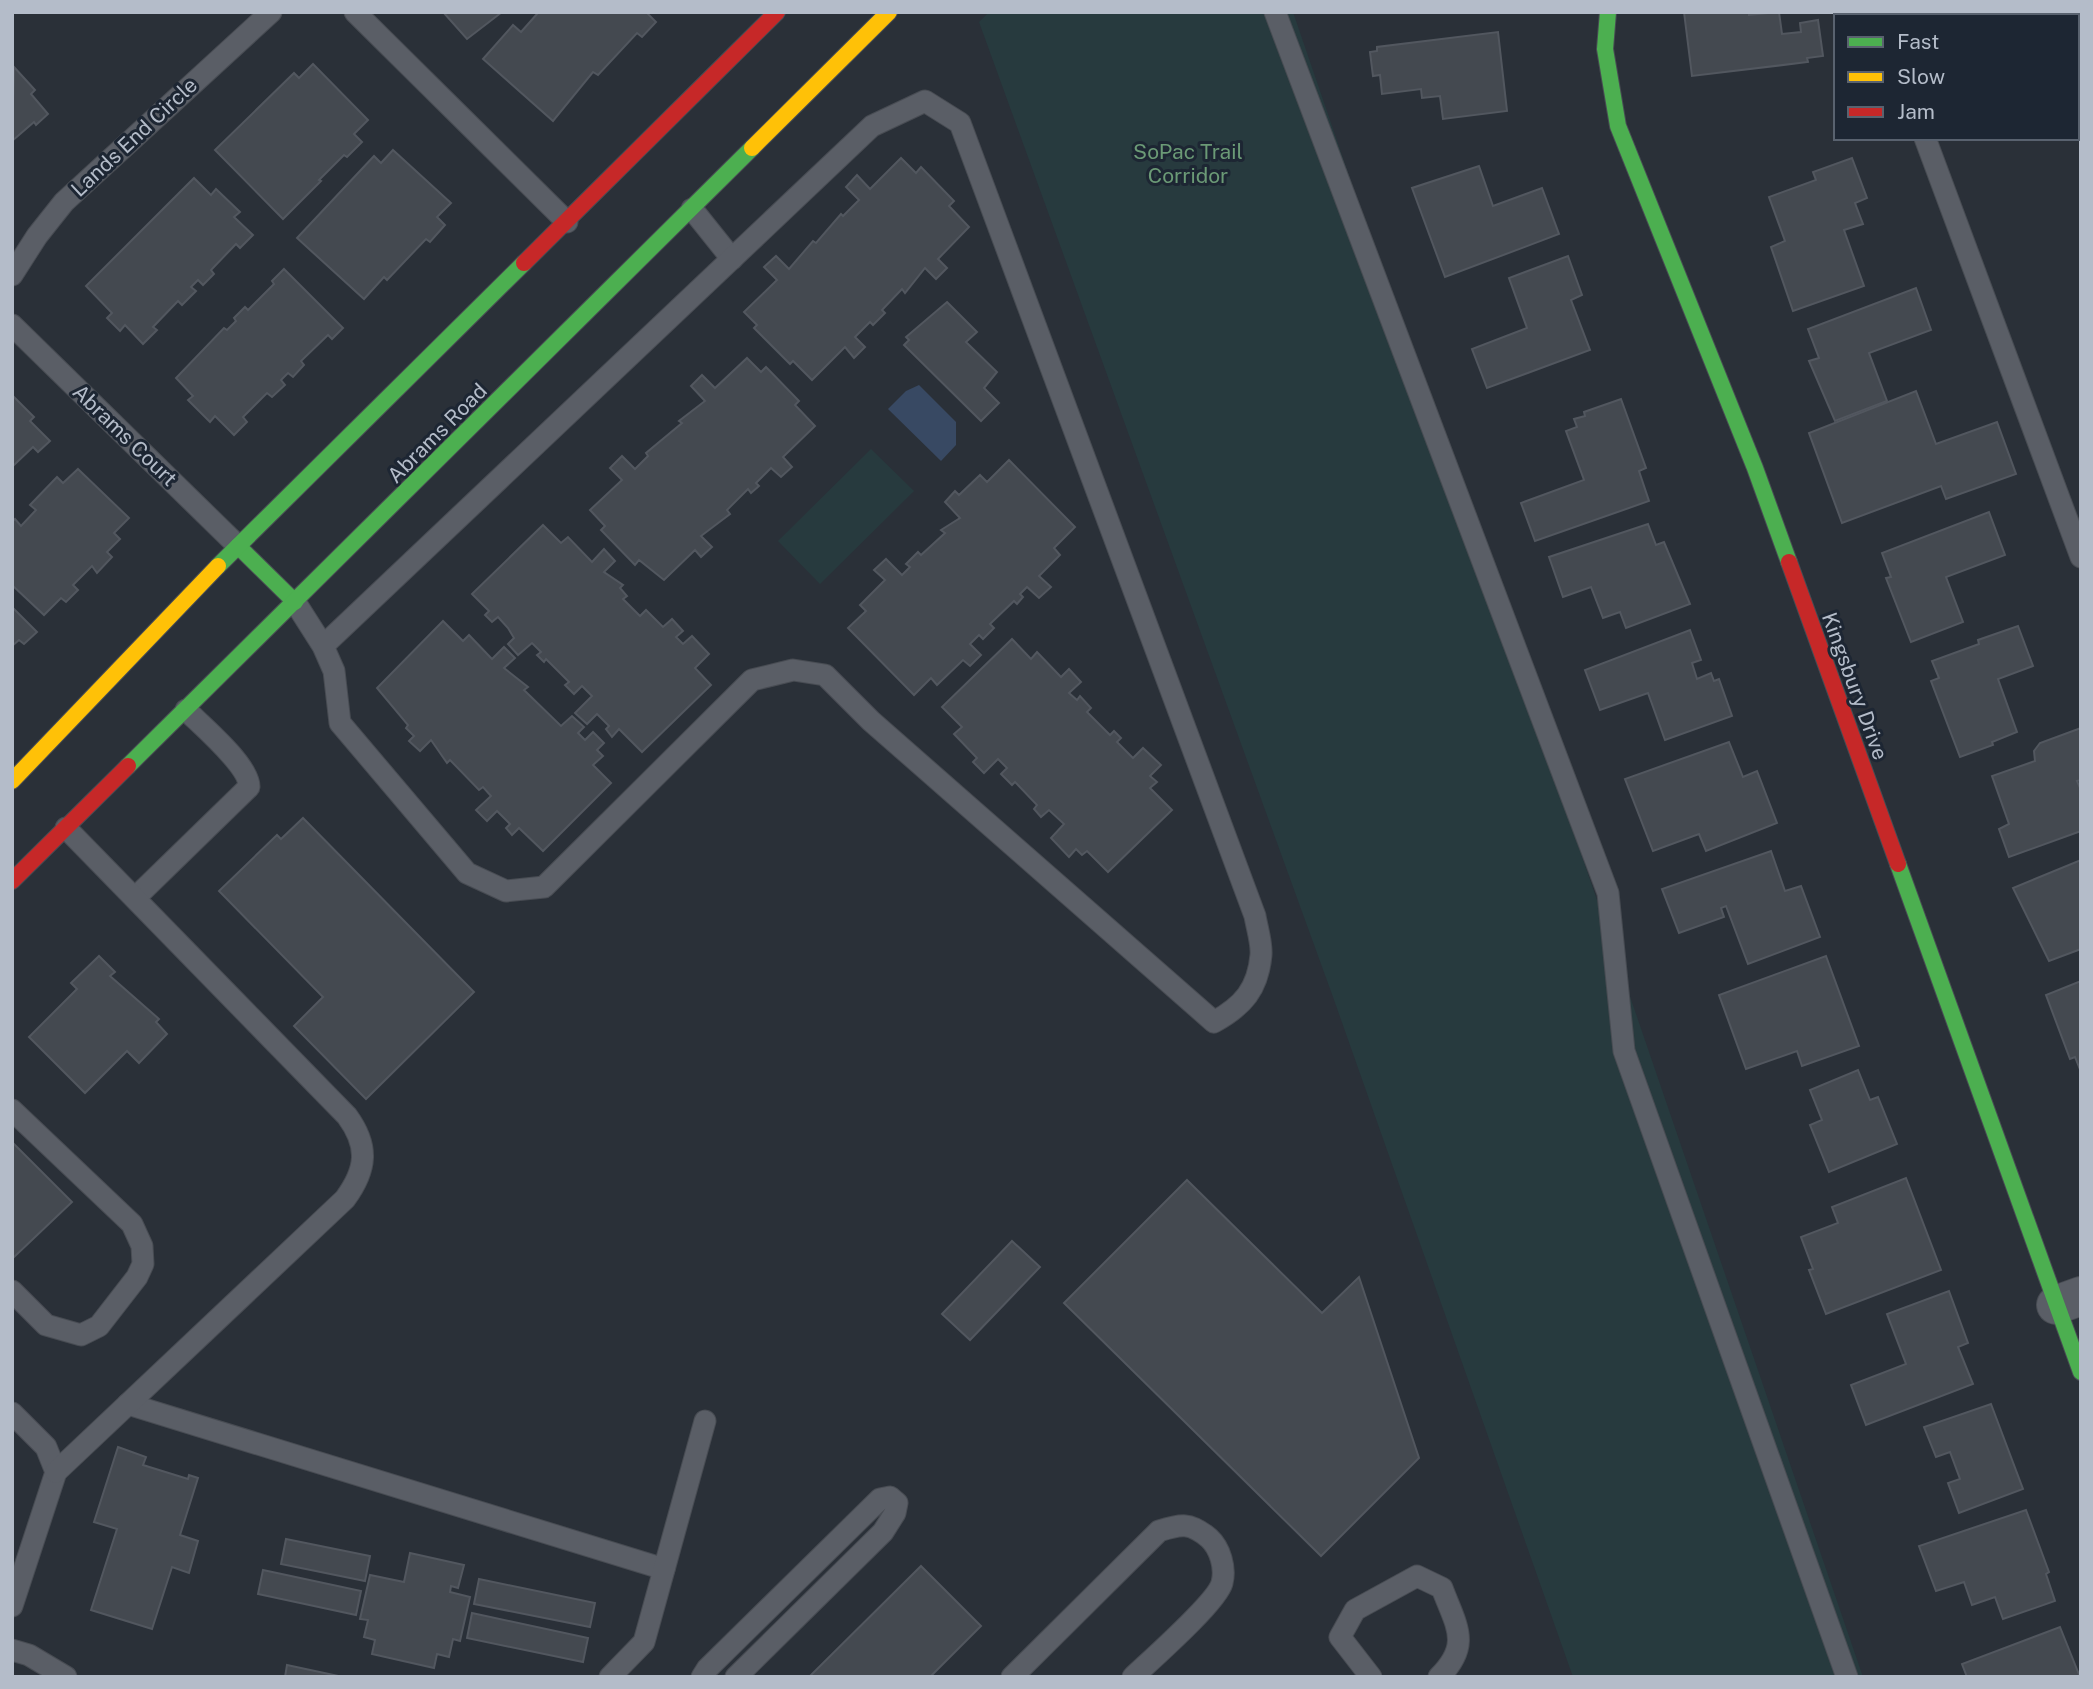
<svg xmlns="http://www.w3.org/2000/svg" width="2093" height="1689" font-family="'Public Sans',sans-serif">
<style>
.green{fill:#273a3e}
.water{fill:#384963}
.building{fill:#444950;stroke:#52575f;stroke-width:2}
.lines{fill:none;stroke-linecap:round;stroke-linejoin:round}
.lane-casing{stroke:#484c53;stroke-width:23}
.street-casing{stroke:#484c53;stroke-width:40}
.fast-casing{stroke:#484c53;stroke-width:18}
.slow-casing{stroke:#484c53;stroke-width:18}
.jam-casing{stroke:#484c53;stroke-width:18}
.lane{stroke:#5a5e66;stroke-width:21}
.street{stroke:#5a5e66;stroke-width:38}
.fast{stroke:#4caf50;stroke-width:16}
.slow{stroke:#ffc107;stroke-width:16}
.jam{stroke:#c62828;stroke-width:16}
.labels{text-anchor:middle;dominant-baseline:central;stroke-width:6;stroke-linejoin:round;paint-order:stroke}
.street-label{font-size:21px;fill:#b4bcc9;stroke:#1d2633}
.park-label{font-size:21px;fill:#6b9a76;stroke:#1d2633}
</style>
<rect width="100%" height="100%" fill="#2a3038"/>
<g class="green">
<path d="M989,12H1293L1863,1677H1573L1333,997L979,22Z"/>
<path d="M871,449L914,491L820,584L778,541Z"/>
</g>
<path class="water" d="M919,385L956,422V445L941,461L888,409L906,391Z"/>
<g class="building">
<path d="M443,12H502L467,39Z"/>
<path d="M536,12H646L656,22L642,37L637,33L598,75L593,72L553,121L483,59L513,25L521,32L537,14Z"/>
<path d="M1684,12H1749V15L1779,12L1782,34L1801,32L1800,23L1818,20L1823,56L1807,58L1808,62L1692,76Z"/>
<path d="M2027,12H2081V30L2077,29V16H2027Z"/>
<path d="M1498,32L1507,111L1443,119L1440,96L1422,98L1421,89L1382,94L1380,75L1373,76L1370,52L1377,51V47Z"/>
<path d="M2077,49L2081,50V93L2077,92Z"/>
<path d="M313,64L368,120L354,134L362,142L347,157L344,155L319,180L321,181L283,219L215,150L294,73L299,78Z"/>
<path d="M14,67L35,90L31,94L48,114L36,125L34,122L12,141Z"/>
<path d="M393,150L451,203L437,217L445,225L430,242L426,239L387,280L384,277L364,299L297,238L374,156L381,163Z"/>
<path d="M901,158L916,173L921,167L954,201L949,206L969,227L938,259L947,268L936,279L925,268L905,293L902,289L882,310L885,313L873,325L870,322L855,337L865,347L854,358L845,347L812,380L793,361L790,364L754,328L757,325L744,312L777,280L764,267L776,256L789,269L813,241L816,243L841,214L843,216L859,200L846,187L857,175L870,189Z"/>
<path d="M1852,158L1867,198L1855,203L1863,224L1844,230L1864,286L1793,311L1771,247L1785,241L1769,197L1816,180L1813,172Z"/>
<path d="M1479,166L1493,206L1542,188L1559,234L1445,277L1412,188Z"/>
<path d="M194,178L211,195L216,189L240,212L234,217L253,235L240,248L236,244L211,270L214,274L203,285L198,280L191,287L196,291L182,305L178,301L153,327L157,330L143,344L125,325L120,331L107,318L112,313L86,286Z"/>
<path d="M1568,256L1582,295L1571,300L1590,350L1487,388L1472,349L1527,328L1509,278Z"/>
<path d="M284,269L343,328L332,339L328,335L301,361L304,365L293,377L288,373L281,380L285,385L272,397L267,393L243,417L247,422L234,435L215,416L210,422L188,400L193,396L176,378L224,328L227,330L236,321L234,318L245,307L248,310L274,284L272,281Z"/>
<path d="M1916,288L1931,330L1869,353L1887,401L1835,421L1809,361L1819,358L1808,329Z"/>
<path d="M947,302L977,332L966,342L997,372L984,388L999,403L981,421L904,345L909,340L906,337Z"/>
<path d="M747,358L761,372L766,367L799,401L795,405L815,426L783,457L792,467L781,477L771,468L756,483L759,486L751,493L748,489L727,510L730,514L701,536L712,547L701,557L695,550L664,580L639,560L635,565L601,530L605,526L590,510L622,480L610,468L622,456L635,469L648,456L646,453L682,423L679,421L705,401L691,386L702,375L715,388Z"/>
<path d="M1916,391L1936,444L1997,422L2016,474L1946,499L1941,486L1842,523L1809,433Z"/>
<path d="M12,395L34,417L30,421L50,441L38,452L33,447L12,467Z"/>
<path d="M1621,399L1646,468L1639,471L1649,501L1535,541L1521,503L1584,480L1566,431L1577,427L1574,419L1585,416L1584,412Z"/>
<path d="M1009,460L1075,527L1054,548L1060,555L1039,576L1051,587L1039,598L1027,587L1020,594L1023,597L1017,604L1014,601L990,624L994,628L983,639L979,635L970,644L981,655L970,666L963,660L937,685L931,678L914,695L848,628L866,611L860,605L885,580L874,570L886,559L902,575L910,567L906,564L918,552L921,555L945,533L941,530L960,518L945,502L955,491L959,495L980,475L987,482Z"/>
<path d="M78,469L129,518L114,533L120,539L107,552L112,557L97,573L92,566L73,585L78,590L66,602L61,598L44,615L12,585V522L15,519L21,526L36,510L30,505L57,477L63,483Z"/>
<path d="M1989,512L2005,555L1946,577L1963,622L1911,642L1886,578L1891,577L1882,553Z"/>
<path d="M1648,524L1656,545L1664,542L1690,604L1626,628L1620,612L1603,618L1591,587L1563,597L1549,557Z"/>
<path d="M543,525L561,543L568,537L592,562L604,549L615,561L604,572L623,585L620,588L627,596L623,599L640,616L646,610L663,627L672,619L683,631L676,637L683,644L692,636L709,654L695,668L711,685L642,752L619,729L612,737L606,729L609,726L597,714L587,724L575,713L592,696L582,686L574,694L565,685L569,682L546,659L544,662L537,655L541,652L532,643L518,655L508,644L514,638L508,628L498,617L492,622L485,615L489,611L472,594Z"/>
<path d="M12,607L37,632L24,644L19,640L12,646Z"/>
<path d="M443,621L463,641L469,635L492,659L504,647L515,658L504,668L528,687L524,690L561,726L572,716L584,727L578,733L585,740L593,732L604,743L597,750L603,756L593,765L611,783L543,851L519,828L512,835L506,828L510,824L497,811L487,821L476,810L491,796L483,787L479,790L450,760L447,763L431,740L420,751L409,741L414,736L406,728L408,725L377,688Z"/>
<path d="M2018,626L2033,666L1998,679L2017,732L1992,742L1993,745L1960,757L1931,681L1939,678L1932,661L1979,644L1978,640Z"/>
<path d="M1690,630L1701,660L1692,663L1697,679L1711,673L1714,681L1719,679L1732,716L1665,740L1648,693L1600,710L1585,670Z"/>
<path d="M1012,639L1031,659L1037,652L1061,677L1069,669L1081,682L1069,693L1077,700L1080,696L1091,708L1087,712L1110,735L1114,731L1121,738L1117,742L1133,758L1143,748L1161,765L1150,776L1157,782L1150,788L1172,810L1108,872L1087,851L1082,855L1076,849L1069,857L1051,838L1064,824L1049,810L1041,817L1034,809L1037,805L1015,782L1012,785L1001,774L1007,768L998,759L984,773L973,762L977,758L954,734L962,727L942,707Z"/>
<path d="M2081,728V780L2077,781L2081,790V831L2009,857L1999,829L2009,824L1992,776L2035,761L2034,751L2040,743Z"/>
<path d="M1729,742L1743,777L1757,771L1777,823L1706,851L1699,834L1653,851L1625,779Z"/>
<path d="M303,818L474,992L366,1099L294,1026L323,997L219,891L277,835L281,839Z"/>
<path d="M1771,851L1785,891L1801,886L1820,937L1748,964L1726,906L1721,908L1724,917L1679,933L1662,889Z"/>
<path d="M2081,860V949L2049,961L2013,888Z"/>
<path d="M99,956L115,972L110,976L159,1019L156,1022L167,1034L139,1063L127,1051L85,1093L29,1037L77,989L71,983Z"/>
<path d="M1826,956L1859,1046L1802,1066L1797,1051L1746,1069L1719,995Z"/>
<path d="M2081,981V1072L2075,1057L2070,1059L2046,995Z"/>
<path d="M1858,1070L1870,1100L1878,1097L1897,1144L1829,1172L1810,1125L1822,1120L1810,1090Z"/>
<path d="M12,1142L72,1202L12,1259Z"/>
<path d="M1906,1178L1941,1270L1826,1314L1809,1270L1813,1269L1801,1237L1838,1223L1832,1207Z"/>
<path d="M1187,1180L1322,1313L1359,1277L1419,1458L1321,1556L1064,1303Z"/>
<path d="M1012,1241L1040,1267L970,1340L942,1314Z"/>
<path d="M1949,1291L1968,1343L1958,1347L1973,1384L1866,1425L1851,1385L1906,1364L1887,1314Z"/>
<path d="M1991,1404L2023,1489L1959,1513L1948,1483L1960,1479L1950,1452L1936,1457L1924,1427Z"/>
<path d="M118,1447L146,1457L143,1465L188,1479L189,1475L198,1478L180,1535L198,1541L189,1573L172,1567L152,1629L91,1610L117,1529L94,1522Z"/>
<path d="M2026,1510L2049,1572L2046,1574L2055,1601L2003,1619L1995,1597L1972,1605L1964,1582L1936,1591L1919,1546Z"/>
<path d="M286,1539L370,1556L365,1581L281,1564Z"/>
<path d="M410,1553L464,1565L458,1588L451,1586L450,1592L470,1597L460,1641L453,1639L449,1657L437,1654L434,1668L372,1654L375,1640L364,1637L368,1620L360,1619L370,1575L404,1582Z"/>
<path d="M921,1566L981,1626L930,1677H809Z"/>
<path d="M263,1570L361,1591L356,1615L258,1594Z"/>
<path d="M479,1579L595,1603L590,1627L474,1604Z"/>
<path d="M472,1613L588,1638L583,1662L467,1638Z"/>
<path d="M2060,1627L2080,1677H1967L1962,1664Z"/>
<path d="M287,1665L343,1677H285Z"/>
</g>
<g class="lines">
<defs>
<g id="lane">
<path d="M355,12L567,222"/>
<path d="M1275,12L1608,893L1624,1051L1847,1677"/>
<path d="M1893,12V16"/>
<path d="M1925,138L2081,557"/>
<path d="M692,209L732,259"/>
<path d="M12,275L37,236L64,202L271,12"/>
<path d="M12,325L238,546"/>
<path d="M295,602L323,646L334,671L340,723L467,873L506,891L544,887L752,680L793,670L825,675L871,721L1214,1022C1243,1006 1258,989 1261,955C1262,943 1257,928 1255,916L960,123L925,101L872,126L323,646"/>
<path d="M135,898L249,787C250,766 201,725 186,710"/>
<path d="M12,1110L132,1224L142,1246L143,1264L137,1277L99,1326L81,1335L46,1325L12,1291"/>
<path d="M128,1404L664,1569"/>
<path d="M12,1413L46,1447L56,1472L12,1606"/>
<path d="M56,1472L345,1199C367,1169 369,1146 347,1116L66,828"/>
<path d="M12,1650L29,1655L66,1677"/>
<path d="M610,1677L644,1642L705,1421"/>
<path d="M702,1677L707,1669L880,1499L890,1497L897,1503L895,1513L883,1532L736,1677"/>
<path d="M1012,1677L1159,1531C1181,1524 1190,1522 1209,1538C1220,1548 1226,1568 1222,1583C1217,1602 1151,1660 1133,1677"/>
<path d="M1371,1677L1340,1637L1355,1610L1417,1576L1442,1588C1456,1626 1472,1644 1439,1677"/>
</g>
<path id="street" d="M2056,1305L2081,1296"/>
<g id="fast">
<path d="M1608,12L1605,49L1618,126L1755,468L1789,562"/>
<path d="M238,546L295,602"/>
<path d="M218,566L524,263"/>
<path d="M128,766L752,148"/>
<path d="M1898,864L2081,1372"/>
</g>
<g id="slow">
<path d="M752,148L889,12"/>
<path d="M12,781L218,566"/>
</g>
<g id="jam">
<path d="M524,263L777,12"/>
<path d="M1789,562L1898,864"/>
<path d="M12,881L128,766"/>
</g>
</defs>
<use href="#lane" class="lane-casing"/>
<use href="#street" class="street-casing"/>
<use href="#fast" class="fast-casing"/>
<use href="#slow" class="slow-casing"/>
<use href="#jam" class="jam-casing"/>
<use href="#lane" class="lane"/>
<use href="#street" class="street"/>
<use href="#fast" class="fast"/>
<use href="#slow" class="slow"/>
<use href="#jam" class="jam"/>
</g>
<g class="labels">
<g class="street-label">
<text transform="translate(134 137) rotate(-43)">Lands End Circle</text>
<text transform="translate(437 433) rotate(-45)">Abrams Road</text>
<text transform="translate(125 435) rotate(44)">Abrams Court</text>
<text transform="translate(1855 686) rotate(70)">Kingsbury Drive</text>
</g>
<g class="park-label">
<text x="1188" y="151">SoPac Trail<tspan x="1188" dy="24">Corridor</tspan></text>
</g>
</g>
<rect width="2093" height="1689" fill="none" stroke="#b4bcc9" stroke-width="28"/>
<rect x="1834" y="14" width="245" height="126" fill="#1d2633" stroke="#59626f" stroke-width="2"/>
<rect x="1848" y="37" width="35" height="10" fill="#4caf50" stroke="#59626f" stroke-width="2"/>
<text x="1897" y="49" font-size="21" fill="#b4bcc9">Fast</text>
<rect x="1848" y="72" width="35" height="10" fill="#ffc107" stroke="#59626f" stroke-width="2"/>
<text x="1897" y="84" font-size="21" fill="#b4bcc9">Slow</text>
<rect x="1848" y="107" width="35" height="10" fill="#c62828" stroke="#59626f" stroke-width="2"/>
<text x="1897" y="119" font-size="21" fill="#b4bcc9">Jam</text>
</svg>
